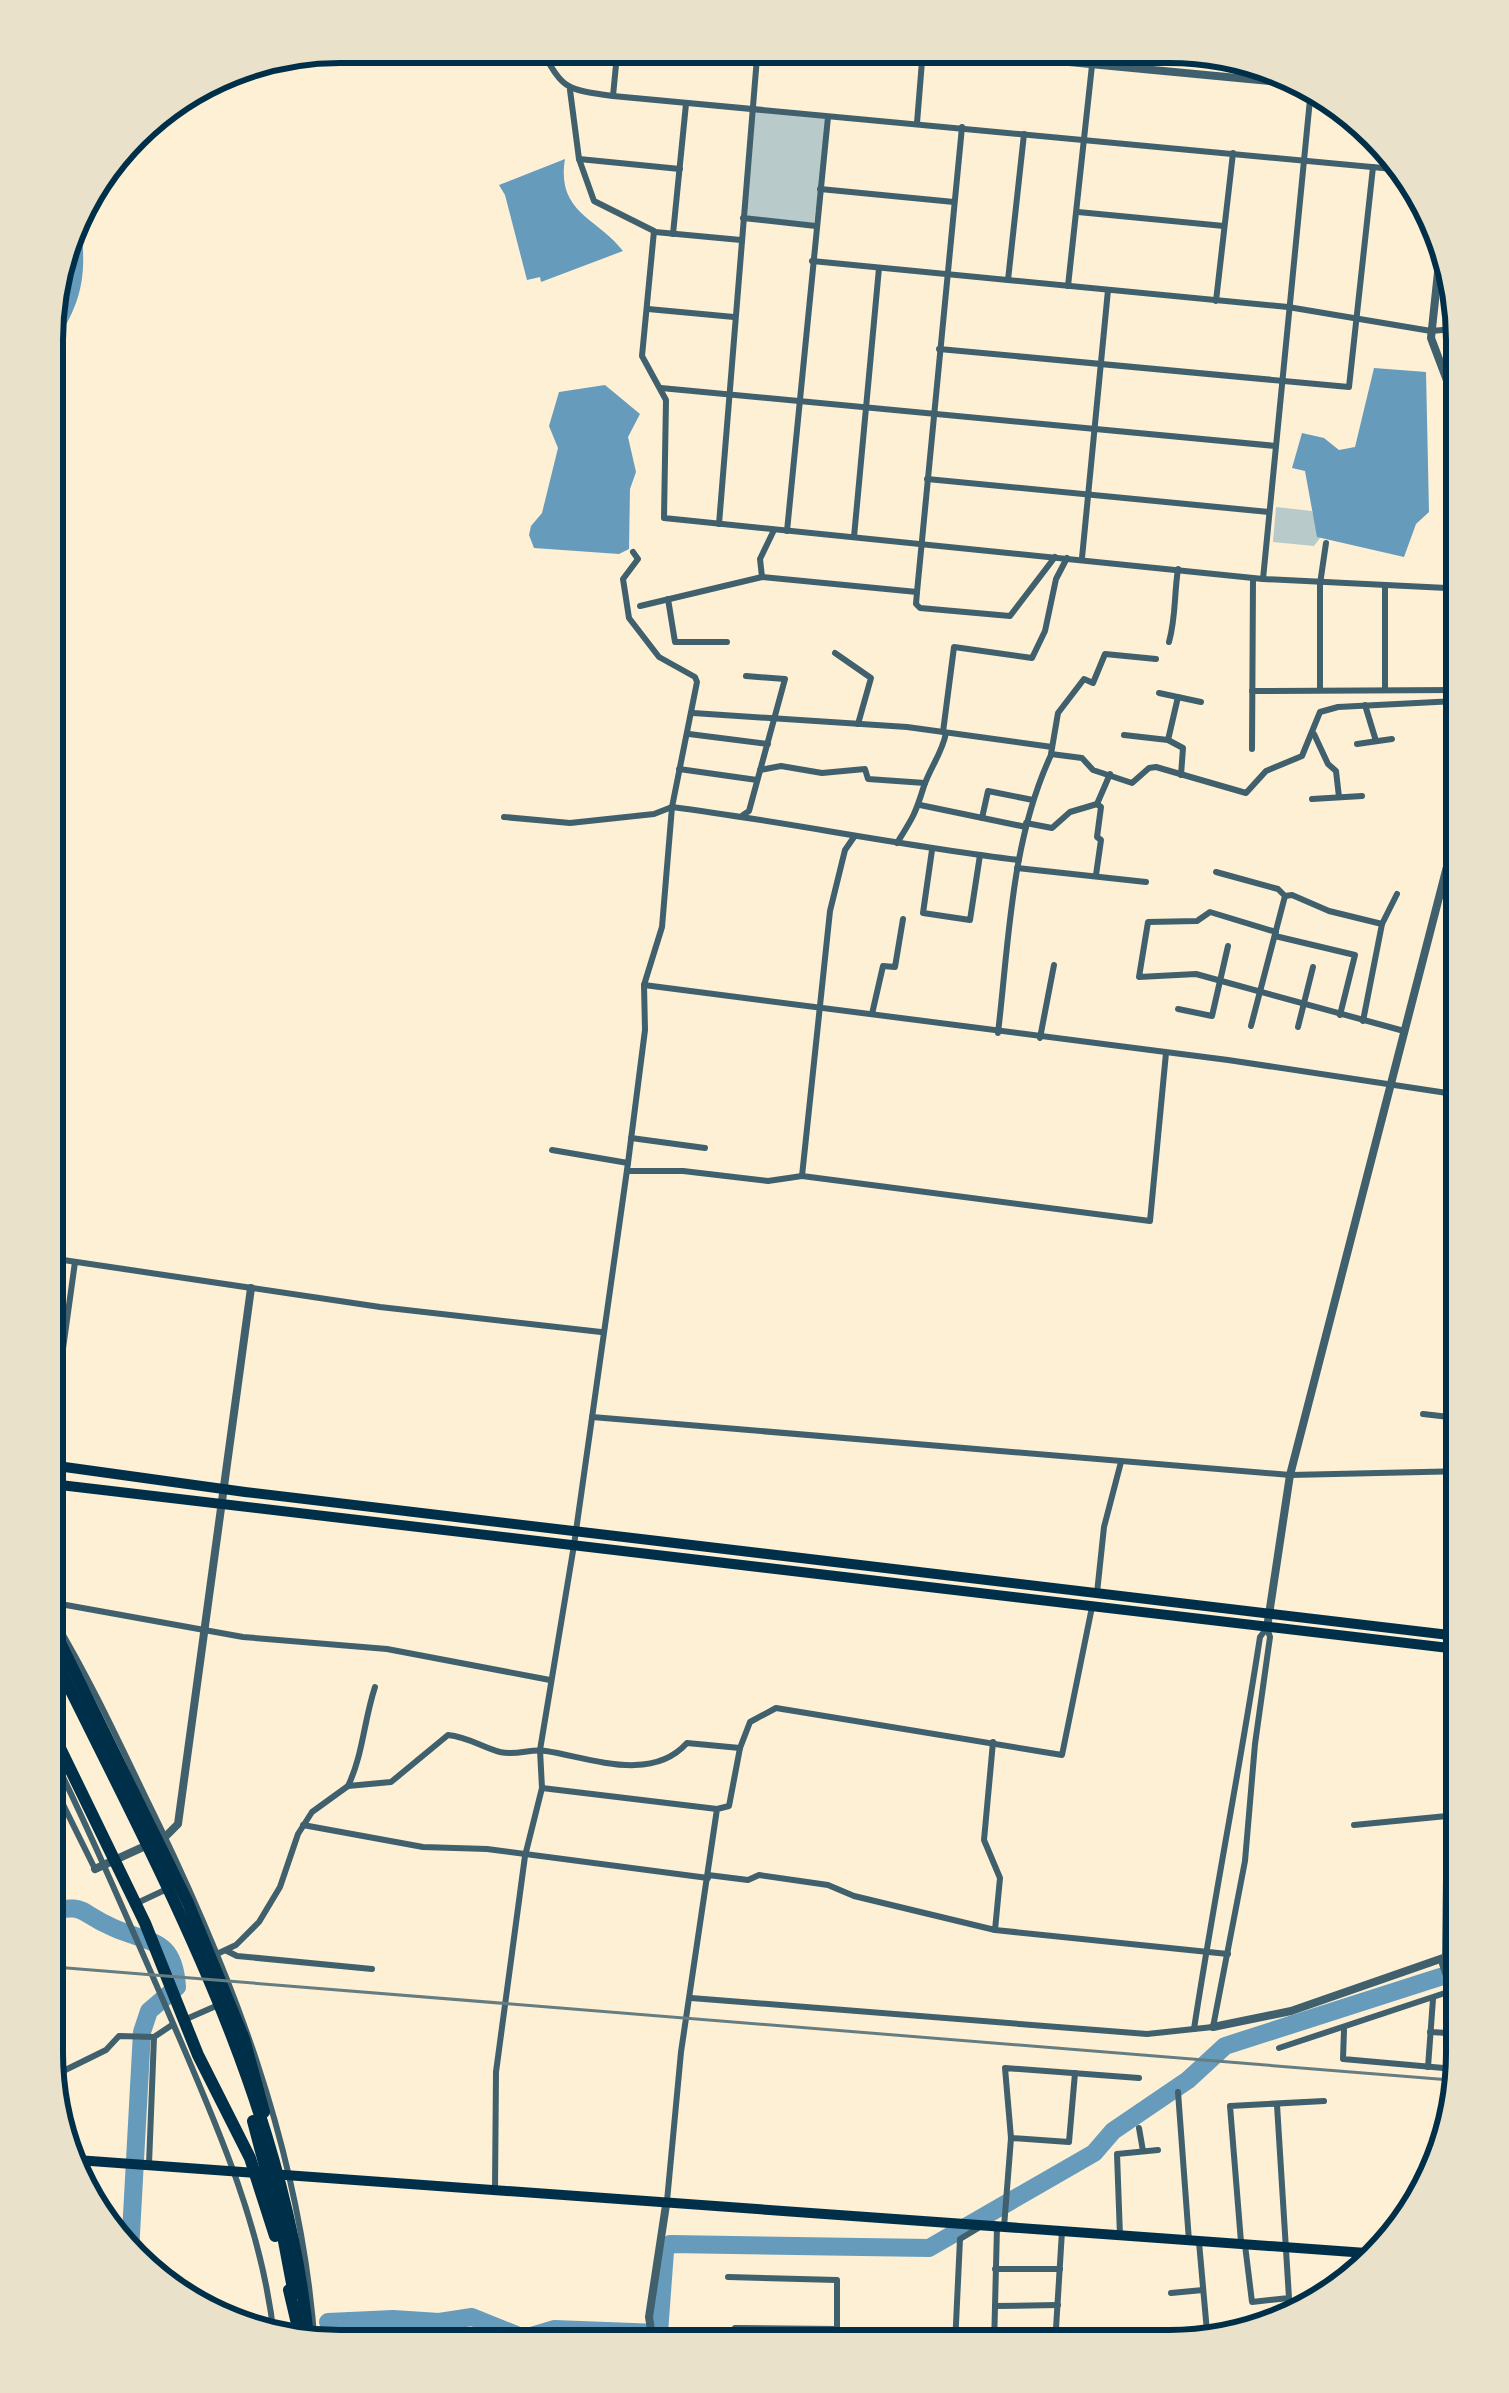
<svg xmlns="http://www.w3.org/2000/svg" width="1509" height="2393" font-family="Barlow,sans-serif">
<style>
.green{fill:#b9caca}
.water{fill:#669bbc}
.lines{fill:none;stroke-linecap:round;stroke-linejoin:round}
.river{stroke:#669bbc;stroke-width:18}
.minor{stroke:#3f606c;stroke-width:6}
.tertiary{stroke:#3f606c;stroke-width:8}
.trunk{stroke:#003049;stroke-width:10}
.motorway{stroke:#003049;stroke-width:12}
.rail{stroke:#657d81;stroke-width:3}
.rim{fill:none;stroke:#003049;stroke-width:6}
</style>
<rect width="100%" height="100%" fill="#fdf0d5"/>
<g class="green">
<path d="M754,111L828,117L814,223L746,216Z"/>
<path d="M1276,507L1312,511L1320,538L1314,546L1273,542Z"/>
</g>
<g class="water">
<path d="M565,159C556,213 598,218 623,251L541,282L540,277L527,280L505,195L499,185Z"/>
<path d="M78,201C88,277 87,296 44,361V301Z"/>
<path d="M1374,368L1426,372L1429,512L1416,524L1404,557L1317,537L1305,471L1292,468L1302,433L1324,438L1339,450L1355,447Z"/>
<path d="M605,385L640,414L628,437L636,472L630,489L629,549L619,554L534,548L529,535L531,526L542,513L558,448L549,426L559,392Z"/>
</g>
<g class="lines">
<g class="river">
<path d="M42,1913C89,1902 76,1912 114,1928C151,1944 174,1938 177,1987L149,2011L142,2032L130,2252"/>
<path d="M328,2322L393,2319L439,2322L472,2317L524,2338L554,2329L659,2333L665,2251L670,2244L929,2248L1094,2153L1113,2131L1188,2080L1225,2046L1440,1977L1466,1972"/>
<path d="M258,2331H264"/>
</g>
<g class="minor">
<path d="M537,43C564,88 560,89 613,96L1404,170"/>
<path d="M570,90L579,159L594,201L654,231L642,356L666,400L664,518L1263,579L1467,589"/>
<path d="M613,96L618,44"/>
<path d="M917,123L923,49"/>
<path d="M579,159L680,169"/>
<path d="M820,189L954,202"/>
<path d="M1078,212L1224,226"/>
<path d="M743,218L816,226"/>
<path d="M655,232L741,240"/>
<path d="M673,234L686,104"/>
<path d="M1438,260L1451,259"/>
<path d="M812,261L1288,307L1431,331L1465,328"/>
<path d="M1008,280L1024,134"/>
<path d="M1068,286L1094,47"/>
<path d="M1216,301L1233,153"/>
<path d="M648,309L734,317"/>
<path d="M939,349L1349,387L1373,167"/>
<path d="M661,388L1276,446"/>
<path d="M927,479L1269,512"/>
<path d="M719,524L758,45"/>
<path d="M787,531L828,117"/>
<path d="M854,537L879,268"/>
<path d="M1082,558L1108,290"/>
<path d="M762,577L760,559L774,530"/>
<path d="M1263,579L1311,89"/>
<path d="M917,592L916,604L920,608L1010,616L1055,557"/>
<path d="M668,599L675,642H727"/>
<path d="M640,606L762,577L917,592L962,127"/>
<path d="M1169,642C1176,617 1174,595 1178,569"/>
<path d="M835,653L871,678L858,724"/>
<path d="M1156,659L1105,654L1093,683L1084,679L1058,713L1051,754L1082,758L1093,770L1132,783L1149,768L1156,767L1246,793L1266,771L1302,756L1320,712L1338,707L1456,701"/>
<path d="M1320,690V584L1326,543"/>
<path d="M1385,690V586"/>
<path d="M1252,691L1456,690"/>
<path d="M1159,693L1201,702"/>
<path d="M1365,705L1376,741"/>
<path d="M693,713L907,727L1052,747"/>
<path d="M943,732L954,647L1032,658L1045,631L1056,579L1067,558"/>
<path d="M689,734L768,744"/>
<path d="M1314,734L1328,764L1336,771L1339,797"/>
<path d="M1124,735L1168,740L1183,748L1181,775"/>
<path d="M1168,740L1178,697"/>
<path d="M1357,744L1392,739"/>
<path d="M1252,749L1253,578"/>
<path d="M679,769L757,780"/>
<path d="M760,770L781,766L822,773L865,769L868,779L925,783"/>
<path d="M1312,799L1362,796"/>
<path d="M920,805L1026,827"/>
<path d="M743,815L749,811L785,679L746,676"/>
<path d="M504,817L570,823L654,814L672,807C788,822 902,846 1019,860"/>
<path d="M982,818L988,791L1033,800"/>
<path d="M1026,823L1052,828L1070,812L1097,804"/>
<path d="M854,837L845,850L830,911L802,1176L1150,1221L1166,1053"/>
<path d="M897,843C912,819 915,815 923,789C929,769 942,754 946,733"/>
<path d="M932,850L923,913L970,920L980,855"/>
<path d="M1017,868L1146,882"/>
<path d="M1216,872L1278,889L1285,896L1251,1026"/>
<path d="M1096,875L1101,840L1097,837L1101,807L1097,804L1110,774"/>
<path d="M1285,896L1292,895L1329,911L1382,924"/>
<path d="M1276,932L1210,912L1197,921L1148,922L1139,977L1196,974L1404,1031"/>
<path d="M1275,936L1355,955L1340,1015"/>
<path d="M644,985L1228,1060L1467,1096"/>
<path d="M1178,1009L1212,1016L1228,946"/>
<path d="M872,1014L883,966L895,967L903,919"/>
<path d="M1363,1021L1382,924L1397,894"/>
<path d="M1298,1027L1313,967"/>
<path d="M998,1033C1009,940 1011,841 1051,755"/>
<path d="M1040,1038L1054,965"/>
<path d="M631,1138L705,1148"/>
<path d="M552,1150L628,1163"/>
<path d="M627,1171H683L768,1181L802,1176"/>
<path d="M43,1257L380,1307L601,1332"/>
<path d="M1423,1414L1467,1419"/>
<path d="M592,1417L1290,1475L1467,1471"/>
<path d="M47,1464L75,1262"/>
<path d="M1097,1593L1104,1527L1121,1462"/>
<path d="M49,1611L66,1605L243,1637L387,1649L550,1680"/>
<path d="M56,1623C89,1678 116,1736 144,1794C231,1970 302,2151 315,2348"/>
<path d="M1451,1635L1467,1507"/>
<path d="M42,1734C86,1822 124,1911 163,2000C209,2108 262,2220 274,2337"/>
<path d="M993,1742L984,1840L1000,1878L995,1930"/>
<path d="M42,1762L95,1869"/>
<path d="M348,1786C363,1755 364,1720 375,1687"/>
<path d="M542,1788L717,1809"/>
<path d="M303,1825L423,1847L487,1849L708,1878"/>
<path d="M1354,1825L1447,1816"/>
<path d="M708,1875L748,1880L759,1875L828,1885L854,1896L995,1930L1228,1954"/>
<path d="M135,1904L167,1889"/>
<path d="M227,1951L237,1956L372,1969"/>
<path d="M219,1953L236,1945L259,1922L280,1887L298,1834L312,1812L348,1786L391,1782L448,1735C468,1737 482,1747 500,1752C517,1756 531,1748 546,1751C591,1758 651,1783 687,1743L740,1748"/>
<path d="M1451,1991L1442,1964L1446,1957L1466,1958"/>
<path d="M691,1998L1147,2034L1213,2027L1245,1861L1255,1744L1270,1637L1267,1628"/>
<path d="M184,2020L216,2006"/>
<path d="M1194,2029C1214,1898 1240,1768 1260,1637L1267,1628"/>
<path d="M1344,2030L1343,2059L1466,2070"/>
<path d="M1430,2032L1466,2034"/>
<path d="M1279,2048L1451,1991H1466"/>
<path d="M1428,2067L1433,1999"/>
<path d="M47,2079L106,2050L119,2036L154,2037"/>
<path d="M1178,2092L1189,2241"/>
<path d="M1139,2128L1143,2151"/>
<path d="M1011,2138L1069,2142L1075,2073"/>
<path d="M149,2164L154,2037L172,2025"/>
<path d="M495,2188L496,2072L525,1856L542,1788L540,1750L574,1545L628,1163L645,1030L644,985L662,927L672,807L697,682L695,677L659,657L629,618L623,579L638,559L633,552"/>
<path d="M667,2201L681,2052L717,1809L729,1806L740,1748L750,1722L776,1708L1062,1755L1092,1607"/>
<path d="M1004,2227L1011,2138L1005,2068L1139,2078"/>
<path d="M1120,2236L1117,2154L1158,2150"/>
<path d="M1199,2242L1208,2343"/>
<path d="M1241,2242L1230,2106L1324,2101"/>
<path d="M1245,2245L1252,2302L1289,2298L1277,2105"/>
<path d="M995,2269H1060"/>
<path d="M728,2277L837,2280V2350"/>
<path d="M1171,2293L1203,2290"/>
<path d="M995,2306L1058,2305"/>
<path d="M792,2329V2350"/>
<path d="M1172,2338L1207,2335"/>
<path d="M1229,2339L1232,2324"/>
<path d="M938,2345L994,2346L997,2227"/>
<path d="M955,2345L960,2239L980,2227"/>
<path d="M1055,2345L1062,2231"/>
<path d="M735,2350V2328L837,2329"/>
</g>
<g class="tertiary">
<path d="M901,46L1302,84"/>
<path d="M1267,1628L1290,1475L1451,851L1457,789L1456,454L1451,391L1431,338L1443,225"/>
<path d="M95,1869L165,1837L178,1824L251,1288"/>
<path d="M1213,2027L1291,2011L1446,1957L1450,1644"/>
<path d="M654,2349L649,2317L666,2205"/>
</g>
<g class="trunk">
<path d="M43,1464L245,1492L1466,1637"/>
<path d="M43,1483L1466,1650"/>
<path d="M63,2159L1380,2254"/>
</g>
<g class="motorway">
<path d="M43,1608L188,1903L244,2039L264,2112"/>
<path d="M43,1634C153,1861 287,2091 309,2348"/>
<path d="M42,1711L145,1923L198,2055L250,2158L275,2236"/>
<path d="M253,2121L282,2231L294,2294"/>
<path d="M289,2290L301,2341"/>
</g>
<path class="rail" d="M42,1966L1463,2081"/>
</g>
<path d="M0 0H1509V2393H0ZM340 63H1169A277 277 0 0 1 1446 340V2053A277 277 0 0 1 1169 2330H340A277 277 0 0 1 63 2053V340A277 277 0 0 1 340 63Z" fill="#e9e1ca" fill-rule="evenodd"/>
<path class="rim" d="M340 63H1169A277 277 0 0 1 1446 340V2053A277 277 0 0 1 1169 2330H340A277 277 0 0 1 63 2053V340A277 277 0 0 1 340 63Z"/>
</svg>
